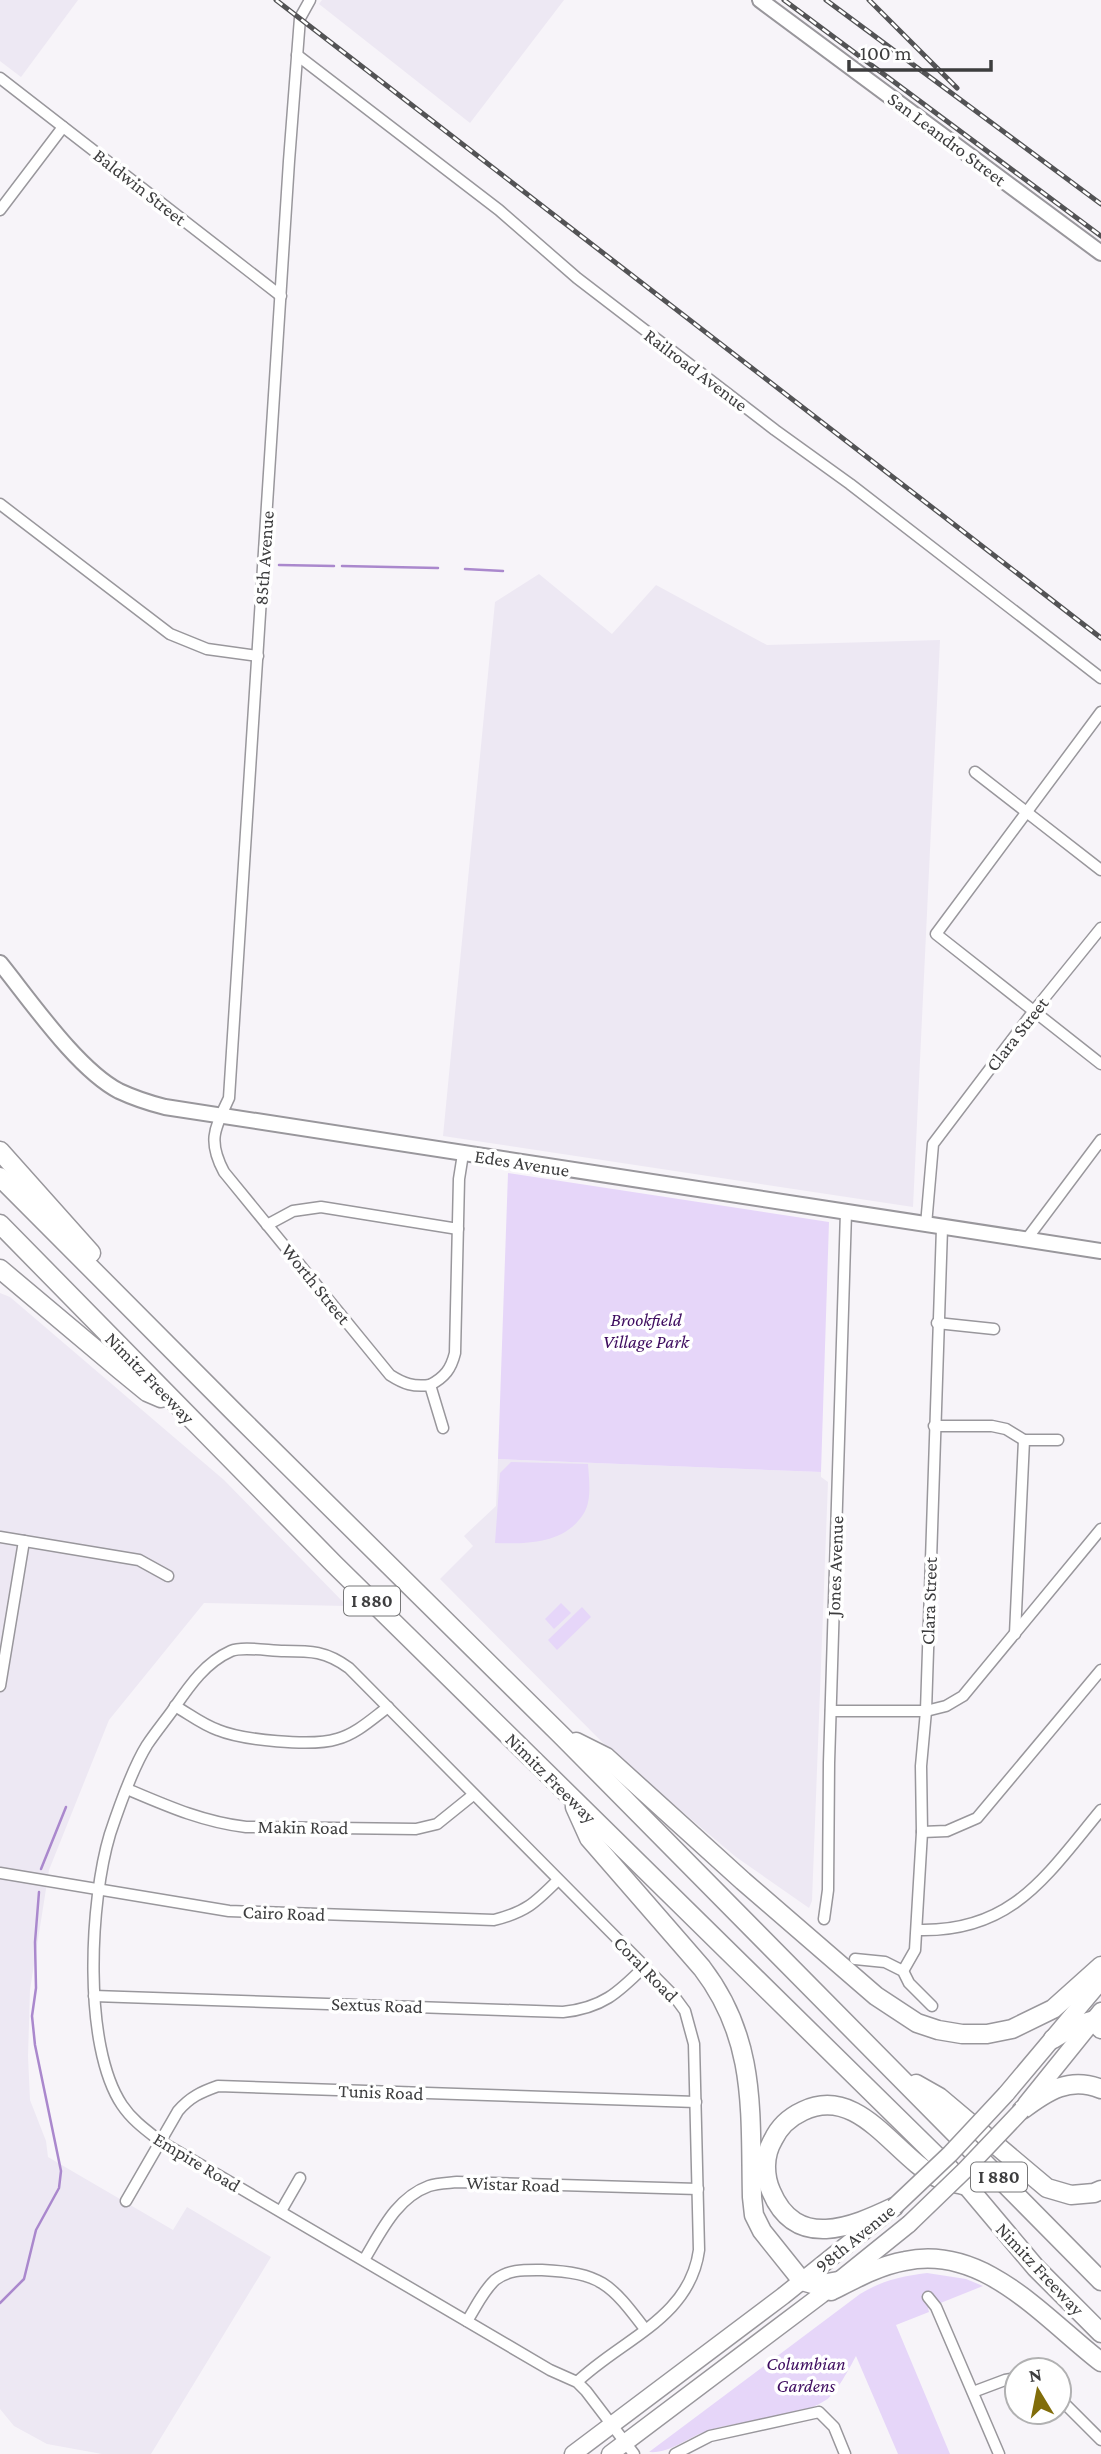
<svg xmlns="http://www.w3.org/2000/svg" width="1101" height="2454" font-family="'Crimson Pro',serif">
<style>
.built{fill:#ede8f3}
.green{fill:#e6d6f9}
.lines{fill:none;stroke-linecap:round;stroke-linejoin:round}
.stream{stroke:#aa88cd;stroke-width:2.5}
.street-casing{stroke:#99979c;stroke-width:13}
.secondary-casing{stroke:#99979c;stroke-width:18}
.primary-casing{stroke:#99979c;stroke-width:19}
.highway-casing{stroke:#99979c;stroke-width:21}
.street{stroke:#fff;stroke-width:10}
.secondary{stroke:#fff;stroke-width:14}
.primary{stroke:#fff;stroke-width:16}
.highway{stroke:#fff;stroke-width:18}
.rail-casing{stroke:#535355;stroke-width:5}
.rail{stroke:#fff;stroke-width:2.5;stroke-dasharray:8;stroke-linecap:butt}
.primary-bridge-casing{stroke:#99979c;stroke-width:19;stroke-linecap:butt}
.primary-bridge{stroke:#fff;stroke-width:16}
.labels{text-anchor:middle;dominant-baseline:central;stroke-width:7;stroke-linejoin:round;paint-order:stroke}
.shield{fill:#fff;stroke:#777778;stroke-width:2}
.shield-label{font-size:18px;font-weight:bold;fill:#3d3d3e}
.street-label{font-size:19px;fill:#3d3d3e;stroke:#fff}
.park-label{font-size:19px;font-style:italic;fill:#3e0c5f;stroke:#fff}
</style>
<rect width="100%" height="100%" fill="#f7f4f9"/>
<g class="built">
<path d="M0,0H78L21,77L0,61Z"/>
<path d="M322,0H564L470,123L319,4Z"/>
<path d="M539,574L612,634L656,585L767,645L940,640L913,1207L443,1136L495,602Z"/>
<path d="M0,1293L10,1297L224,1480L347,1606L204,1603L109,1720L49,1870L30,1990L28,2056L30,2100L46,2141L48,2157L173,2230L187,2207L271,2257L151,2454H102L47,2444L14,2426L0,2409Z"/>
<path d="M498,1459L821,1472V1477L828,1482L812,1901L809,1908L736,1857L615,1755L440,1579L473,1546L464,1536L496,1506Z"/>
</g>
<g class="green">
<path d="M508,1173L829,1222L821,1472L498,1459Z"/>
<path d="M511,1462L588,1464C589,1479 592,1500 584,1513C565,1544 528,1544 495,1543L500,1473Z"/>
<path d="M561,1603L571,1613L554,1629L545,1619Z"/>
<path d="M582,1607L591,1617L557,1650L548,1640Z"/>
<path d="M927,2273L966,2279L983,2286L928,2308L929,2312L896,2325L950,2454H898L856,2356C850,2367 836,2394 826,2400C791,2422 745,2418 707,2431C688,2437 669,2454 649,2452L860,2294C881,2281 902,2276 927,2273Z"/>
</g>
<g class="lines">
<g class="stream">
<path d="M279,565L334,566"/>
<path d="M342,566L438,568"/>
<path d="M465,569L503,571"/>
<path d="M41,1869L66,1807"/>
<path d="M0,2303L24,2279L36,2230L59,2188L61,2171L35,2045L32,2016L36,1988L35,1942L39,1892"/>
</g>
<defs>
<g id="street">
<path d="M310,0L300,18L289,161L229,1098C215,1128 207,1140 224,1172L390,1375C404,1384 413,1387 430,1385L443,1428"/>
<path d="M297,55L499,210L577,278L775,430L850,484L1101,678"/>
<path d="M0,78L281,296"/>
<path d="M0,210L63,127"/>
<path d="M0,504L170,634L207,649L258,656"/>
<path d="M1101,712L936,934L1101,1064"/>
<path d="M975,772L1101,870"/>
<path d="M267,1225L293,1211L321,1207L458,1229"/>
<path d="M926,1225L933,1144L1033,1012L1101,928"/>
<path d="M1026,1240L1101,1140"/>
<path d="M937,1323L994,1329"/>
<path d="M430,1385C445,1377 451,1369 455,1353L459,1179L463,1154"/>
<path d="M934,1426H992L1006,1429L1024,1440H1058"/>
<path d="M0,1537L139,1560L168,1576"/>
<path d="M1015,1634L1024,1440"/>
<path d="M0,1686L24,1541"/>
<path d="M175,1706C189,1714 203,1725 218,1730C242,1740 312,1747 337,1739C356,1734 372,1719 388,1707"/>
<path d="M831,1711H926L946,1706L963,1696L1101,1529"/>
<path d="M127,1789C167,1806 203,1822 246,1827L416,1829L437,1824L473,1795"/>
<path d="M922,1832L947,1831L977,1818L1101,1670"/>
<path d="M0,1873L229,1911L494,1920C526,1912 535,1903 558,1880"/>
<path d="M824,1919L828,1890L829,1763L846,1212"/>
<path d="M917,1930C1012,1933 1046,1876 1101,1810"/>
<path d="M855,1959L885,1962L903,1971L909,1983L932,2006"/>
<path d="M903,1971L915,1950L922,1832L921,1766L926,1711L942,1228"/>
<path d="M94,1996L563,2012C602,2008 618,1993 645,1966"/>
<path d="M126,2201L178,2111C190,2097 201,2092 218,2086L696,2102"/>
<path d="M281,2211L300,2178"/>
<path d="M364,2260C381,2232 396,2198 429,2186C437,2183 448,2183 457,2182L698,2189"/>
<path d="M928,2297L936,2307L999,2454"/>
<path d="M467,2321C476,2307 483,2291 495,2280C509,2269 525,2270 542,2270C601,2273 610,2283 645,2329"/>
<path d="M577,2382C622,2339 690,2318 699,2250L694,2044L685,2011L674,1996L349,1668C326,1651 311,1651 284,1651C270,1651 242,1646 231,1651C204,1663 188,1688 172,1711C164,1722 155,1733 147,1745C132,1769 119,1807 110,1834C90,1900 82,2045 122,2105C132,2120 146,2130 160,2141L550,2370L577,2382L586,2391L634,2454"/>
<path d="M973,2392L1005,2380L1017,2378"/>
<path d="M1059,2398L1101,2440"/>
<path d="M675,2454L710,2436L819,2412L834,2427L845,2454"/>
</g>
<g id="secondary">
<path d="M760,0L1101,253"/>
<path d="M0,963C30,1000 77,1069 119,1091C134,1098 149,1103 165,1107L1101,1251"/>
</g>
<g id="primary">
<path d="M1006,2094L1101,1981"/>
<path d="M1026,2104L1101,2011"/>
<path d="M573,2454L783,2296L884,2215"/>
<path d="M610,2454L821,2295L909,2224"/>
</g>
<g id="highway">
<path d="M0,1151L91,1253"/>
<path d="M0,1177L236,1414L562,1736L1101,2281"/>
<path d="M0,1224L334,1564L967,2186L1036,2268L1101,2333"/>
<path d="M0,1269L119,1369L147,1392L161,1398"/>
<path d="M576,1742L606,1757L743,1881L876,1996L917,2023L938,2030L962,2034H987L1012,2029L1053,2009L1101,1966"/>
<path d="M575,1807L589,1838L702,1968C757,2040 750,2111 752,2197L754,2215L762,2231L802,2281L816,2285L838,2281"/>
<path d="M1053,2039L1074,2026L1094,2020L1101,2029"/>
<path d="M916,2084L939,2097L1047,2188L1071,2195L1094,2193L1101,2190"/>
<path d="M1022,2110C1047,2091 1070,2076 1101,2089"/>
<path d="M894,2207C852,2227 796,2251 771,2191C764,2175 764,2155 773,2140C779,2127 790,2117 803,2111C859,2084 895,2157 938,2178C945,2182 955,2183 963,2185"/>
<path d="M831,2291C855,2279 878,2266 905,2261C984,2244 1044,2318 1101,2362"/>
</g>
</defs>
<use href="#street" class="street-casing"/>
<use href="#secondary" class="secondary-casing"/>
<use href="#primary" class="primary-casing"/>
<use href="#highway" class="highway-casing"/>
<use href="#street" class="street"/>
<use href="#secondary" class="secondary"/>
<use href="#primary" class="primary"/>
<use href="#highway" class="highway"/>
<defs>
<g id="rail">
<path d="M276,0L1101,638"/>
<path d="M784,0L1101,236"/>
<path d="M826,0L1101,204"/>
<path d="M869,0L957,88"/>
</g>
</defs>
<use href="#rail" class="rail-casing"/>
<use href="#rail" class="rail"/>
<defs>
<g id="primary-bridge">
<path d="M894,2207L950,2154L1006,2094"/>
<path d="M909,2224L965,2170L1022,2110"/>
</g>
</defs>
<use href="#primary-bridge" class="primary-bridge-casing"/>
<use href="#primary-bridge" class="primary-bridge"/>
</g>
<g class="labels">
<g class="shield">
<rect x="344" y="1586.5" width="56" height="29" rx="5"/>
<rect x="971" y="2162.5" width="56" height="29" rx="5"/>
</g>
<g class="shield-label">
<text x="372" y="1601">I 880</text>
<text x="999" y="2177">I 880</text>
</g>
<g class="street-label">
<text transform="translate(947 139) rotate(37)">San Leandro Street</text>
<text transform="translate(140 187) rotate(38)">Baldwin Street</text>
<text transform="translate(696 370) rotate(37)">Railroad Avenue</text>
<text transform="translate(264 558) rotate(-86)">85th Avenue</text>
<text transform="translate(1017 1034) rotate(-52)">Clara Street</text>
<text transform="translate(522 1163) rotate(9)">Edes Avenue</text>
<text transform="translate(316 1284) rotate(51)">Worth Street</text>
<text transform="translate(150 1378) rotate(46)">Nimitz Freeway</text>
<text transform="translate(835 1566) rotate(-88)">Jones Avenue</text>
<text transform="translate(929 1601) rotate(-88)">Clara Street</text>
<text transform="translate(551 1778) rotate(45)">Nimitz Freeway</text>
<text transform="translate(303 1827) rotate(1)">Makin Road</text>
<text transform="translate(284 1913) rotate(2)">Cairo Road</text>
<text transform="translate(646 1969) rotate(46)">Coral Road</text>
<text transform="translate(377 2005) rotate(2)">Sextus Road</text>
<text transform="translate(381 2092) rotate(2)">Tunis Road</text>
<text transform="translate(197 2162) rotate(31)">Empire Road</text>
<text transform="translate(513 2184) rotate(2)">Wistar Road</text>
<text transform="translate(855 2238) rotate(-39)">98th Avenue</text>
<text transform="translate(1040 2269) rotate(47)">Nimitz Freeway</text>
</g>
<g class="park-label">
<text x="646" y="1319">Brookfield<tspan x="646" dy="22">Village Park</tspan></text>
<text x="806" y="2363">Columbian<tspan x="806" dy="22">Gardens</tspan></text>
</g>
</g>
<g transform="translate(1038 2391) rotate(350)"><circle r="33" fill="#ffffff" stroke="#b1b1b2" stroke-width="2"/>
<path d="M0-5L12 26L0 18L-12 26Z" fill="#816d0a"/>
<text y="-10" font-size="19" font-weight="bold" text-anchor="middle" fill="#3d3d3e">N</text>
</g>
<path d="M849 60v10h142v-10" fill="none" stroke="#3d3d3e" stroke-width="3.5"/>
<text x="860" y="60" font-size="21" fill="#3d3d3e" stroke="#ffffff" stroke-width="5" paint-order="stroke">100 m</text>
</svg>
